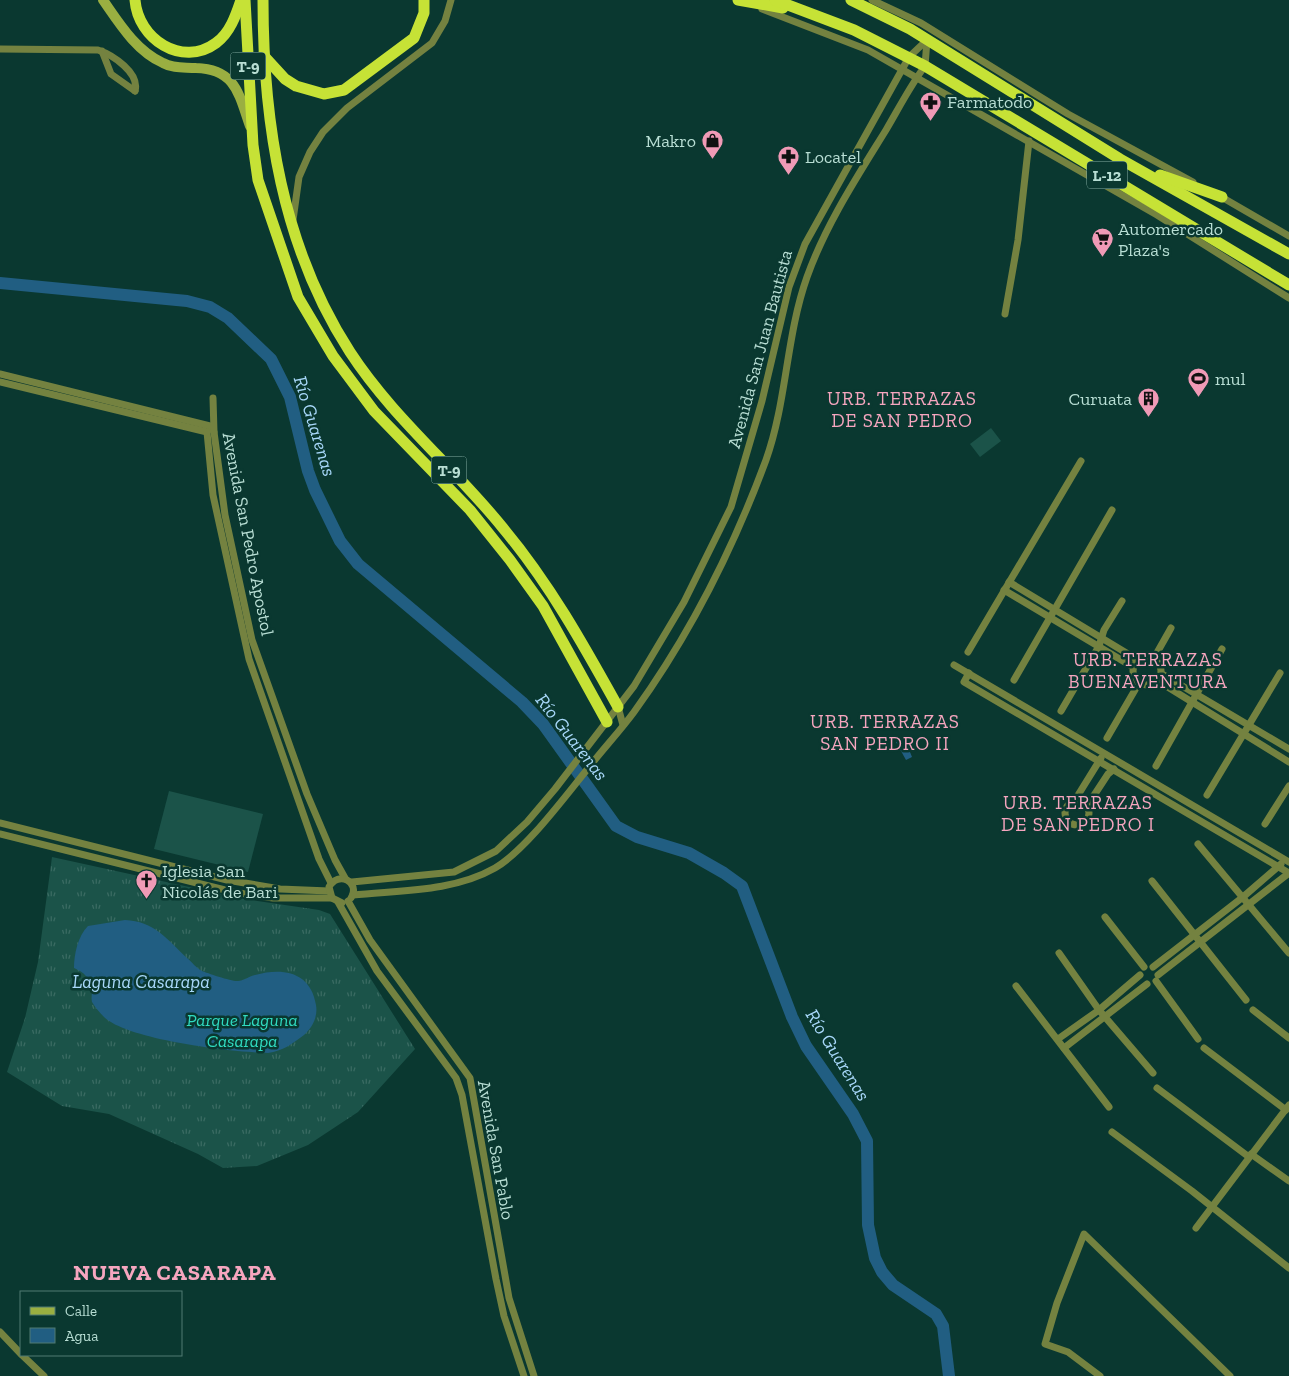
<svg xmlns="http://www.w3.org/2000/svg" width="1289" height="1376" font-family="'Zilla Slab',serif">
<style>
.grass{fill:url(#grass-tufts)}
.pitch{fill:#1b5349}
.water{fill:#215e82}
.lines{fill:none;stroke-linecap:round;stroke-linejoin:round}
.river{stroke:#215e82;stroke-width:12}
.minor{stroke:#748240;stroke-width:7}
.secondary{stroke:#9aaf41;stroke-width:10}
.trunk{stroke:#c6e236;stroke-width:11}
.labels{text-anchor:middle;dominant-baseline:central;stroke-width:5;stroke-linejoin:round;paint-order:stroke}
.shield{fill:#0a3830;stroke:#84aca3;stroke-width:1}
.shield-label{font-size:16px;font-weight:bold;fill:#b8ded4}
.poi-label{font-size:18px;fill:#b8ded4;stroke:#0a3830;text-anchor:start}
.street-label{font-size:18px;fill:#b8ded4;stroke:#0a3830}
.park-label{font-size:18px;font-style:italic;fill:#30dbc0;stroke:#0a3830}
.neighbourhood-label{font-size:19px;letter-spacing:1px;fill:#f6a6bf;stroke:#0a3830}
.water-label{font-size:19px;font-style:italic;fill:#a8d8fa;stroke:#0a3830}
.district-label{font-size:22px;font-weight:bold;letter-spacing:1px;fill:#f6a6bf;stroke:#0a3830}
</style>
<defs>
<pattern id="grass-tufts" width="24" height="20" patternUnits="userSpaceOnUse" patternTransform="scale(1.25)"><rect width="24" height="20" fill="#1b5349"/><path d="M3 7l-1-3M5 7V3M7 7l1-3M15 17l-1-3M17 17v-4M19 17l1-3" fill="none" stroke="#3a6b62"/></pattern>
</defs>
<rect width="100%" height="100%" fill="#0a3830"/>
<path class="grass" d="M52,857L244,899L319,910L330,914L415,1049L358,1112L308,1145L257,1166L223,1168L198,1154L109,1114L62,1106L7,1072L25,1018L38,962Z"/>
<g class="pitch">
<path d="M991,428L1001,441L980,457L970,444Z"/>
<path d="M169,791L263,814L248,872L154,849Z"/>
</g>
<g class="water">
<path d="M911,737L914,742L908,747L912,757L906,760L896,742Z"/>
<path d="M125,920C154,921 167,939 187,958C192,962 196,968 202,971C207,973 233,982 238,981C243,981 250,976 255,975C283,967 311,972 316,1005C318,1016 313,1027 304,1035C292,1044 283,1051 268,1053C232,1052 128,1040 104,1017C99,1012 95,1007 92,1002C91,998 92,994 92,990C91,979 84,972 74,968C74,954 78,936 88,926Z"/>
</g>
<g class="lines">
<path class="river" d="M0,283L187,301L210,307L228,318L271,359L290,397L308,471L315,490L340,541L358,564L522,702L543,724L616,826L637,837L689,853L724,873L742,886L792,1017L806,1046L853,1114L867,1141L868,1225L875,1258L882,1272L893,1285L936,1314L943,1326L949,1376"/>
<g class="minor">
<path d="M872,0L921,23L1068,114L1193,182"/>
<path d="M762,9L868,50L1157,215L1289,298"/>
<path d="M0,49L98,50C113,55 140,73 135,91"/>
<path d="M102,51L111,74L135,91"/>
<path d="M1218,195L1289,236"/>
<path d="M293,220L299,177L310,152L323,132L347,108L432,43L445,21L451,0"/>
<path d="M1005,314L1018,240L1029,141"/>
<path d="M0,374L210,426L214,432L225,515L252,640L307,794L335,860L345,878"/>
<path d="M0,382L207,432L213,495L249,659L319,859L331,883"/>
<path d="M213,398L214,432"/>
<path d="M1009,582L1138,660"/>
<path d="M1004,590L1133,667"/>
<path d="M968,652L1081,461"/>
<circle cx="1147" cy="671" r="14"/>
<path d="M1154,658L1171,628"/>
<path d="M954,665L1289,862"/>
<path d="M969,673L964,682L1289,873"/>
<path d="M1162,674L1289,749"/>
<path d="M1014,680L1112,510"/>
<path d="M1158,681L1289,762"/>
<path d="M618,707L623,725"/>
<path d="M1061,711L1099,646L1104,630L1122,601"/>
<path d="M1107,738L1139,683"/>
<path d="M1156,766L1222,649"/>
<path d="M1207,795L1280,673"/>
<path d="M1075,800L1101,758"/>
<circle cx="1077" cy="813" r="12"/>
<path d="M1087,806L1108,774L1114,769"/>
<path d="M0,823L227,880L280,889L329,891"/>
<path d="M1265,824L1289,786"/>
<path d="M0,834L233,892L273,898H332L342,903"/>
<path d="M1198,844L1289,953"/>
<path d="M1152,881L1246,1000"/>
<path d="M352,882L454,872L496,851L527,822L555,789L634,686L684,602L731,507L762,401L789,287L805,244L909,57L927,40"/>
<path d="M353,895C400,890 453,892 495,868C526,850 566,795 590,766C604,748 620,731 634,712C689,636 733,549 766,460C787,401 786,336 807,277C826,224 857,177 886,130C899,108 910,86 925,66L927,40"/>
<path d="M332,898L329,887C338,870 361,882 351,898"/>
<path d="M348,901L370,940L470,1078L509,1298L534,1376"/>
<path d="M338,902L377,971L456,1078L462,1095L496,1279L504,1316L524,1376"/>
<path d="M1105,917L1144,967"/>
<path d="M1059,953L1099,1010L1153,1073"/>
<path d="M1153,967L1243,897L1281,864"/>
<path d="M1158,975L1289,873"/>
<path d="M1156,981L1198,1039"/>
<path d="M1016,986L1109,1107"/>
<path d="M1253,1010L1289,1038"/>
<path d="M1058,1039L1099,1010L1140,975"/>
<path d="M1064,1048L1147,984"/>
<path d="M1204,1048L1286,1110"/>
<path d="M1157,1088L1249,1157"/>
<path d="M1112,1132L1192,1191L1289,1268"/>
<path d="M1251,1154L1289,1181"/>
<path d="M1196,1228L1289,1105"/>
<path d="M0,1332L21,1354"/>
<path d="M22,1355L44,1376"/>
<path d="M1100,1376L1068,1352L1045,1344L1057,1303L1084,1234L1230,1376"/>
</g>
<path class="secondary" d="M103,0C119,23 136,51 163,63C174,69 184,67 196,68C236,69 239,95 250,126"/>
<g class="trunk">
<path d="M135,0C138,39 182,68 216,43C230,33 236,15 241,0"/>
<path d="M245,0L253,145L258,180L298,297L333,356L374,411L470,510L510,560L543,606L607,722"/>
<path d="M263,0C263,123 282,247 350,352C393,418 454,467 503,528C549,583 583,644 618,707"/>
<path d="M738,0L783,8"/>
<path d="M775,0L854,30L925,66L1289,285"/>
<path d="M851,0L910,29L1120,159L1289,254"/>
<path d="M263,55L285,79L296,86L324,94L344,90L414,38L424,13V0"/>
<path d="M1160,175L1222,197"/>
</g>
</g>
<defs>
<symbol id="pharmacy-pin" viewBox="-11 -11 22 30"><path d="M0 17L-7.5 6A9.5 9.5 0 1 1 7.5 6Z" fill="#f09ab6" stroke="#0a3830"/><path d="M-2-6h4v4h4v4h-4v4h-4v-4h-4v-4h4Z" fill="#111"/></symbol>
<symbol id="shop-pin" viewBox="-11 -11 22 30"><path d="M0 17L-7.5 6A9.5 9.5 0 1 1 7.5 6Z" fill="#f09ab6" stroke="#0a3830"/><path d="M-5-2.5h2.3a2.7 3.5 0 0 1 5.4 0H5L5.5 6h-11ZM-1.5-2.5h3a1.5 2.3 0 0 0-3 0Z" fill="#111"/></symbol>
<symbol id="supermarket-pin" viewBox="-11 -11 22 30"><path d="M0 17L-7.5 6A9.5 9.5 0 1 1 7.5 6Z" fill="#f09ab6" stroke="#0a3830"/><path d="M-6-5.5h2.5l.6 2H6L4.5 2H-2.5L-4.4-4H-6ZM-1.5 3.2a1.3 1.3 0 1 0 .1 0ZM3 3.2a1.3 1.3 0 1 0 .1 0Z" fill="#111"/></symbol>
<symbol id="stadium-pin" viewBox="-11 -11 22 30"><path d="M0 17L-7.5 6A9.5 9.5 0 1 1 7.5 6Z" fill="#f09ab6" stroke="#0a3830"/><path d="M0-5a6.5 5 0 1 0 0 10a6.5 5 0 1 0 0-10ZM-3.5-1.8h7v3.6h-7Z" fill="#111"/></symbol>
<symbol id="building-pin" viewBox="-11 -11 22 30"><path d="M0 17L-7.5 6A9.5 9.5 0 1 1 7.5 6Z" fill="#f09ab6" stroke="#0a3830"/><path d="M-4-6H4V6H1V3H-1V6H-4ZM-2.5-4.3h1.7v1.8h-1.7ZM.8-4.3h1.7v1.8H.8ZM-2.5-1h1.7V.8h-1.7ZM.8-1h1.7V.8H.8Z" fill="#111"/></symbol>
<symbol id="church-pin" viewBox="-11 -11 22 30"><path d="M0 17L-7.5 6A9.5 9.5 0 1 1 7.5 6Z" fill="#f09ab6" stroke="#0a3830"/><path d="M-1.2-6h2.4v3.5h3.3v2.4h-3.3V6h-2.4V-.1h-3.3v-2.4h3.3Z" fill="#111"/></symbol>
</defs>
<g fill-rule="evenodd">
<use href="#pharmacy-pin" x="918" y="90" width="25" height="34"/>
<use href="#shop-pin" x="700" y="128" width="25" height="34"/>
<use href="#pharmacy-pin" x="776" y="144" width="25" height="34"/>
<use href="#supermarket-pin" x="1090" y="226" width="25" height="34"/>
<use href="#stadium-pin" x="1186" y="366" width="25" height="34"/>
<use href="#building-pin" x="1136" y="386" width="25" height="34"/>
<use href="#church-pin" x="134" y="868" width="25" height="34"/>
</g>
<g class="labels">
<g class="shield">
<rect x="230.5" y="52.5" width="35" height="27" rx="4"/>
<rect x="1087" y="161.5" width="40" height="27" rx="4"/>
<rect x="431.5" y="456.5" width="35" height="27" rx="4"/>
</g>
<g class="shield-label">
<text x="248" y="66">T-9</text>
<text x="1107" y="175">L-12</text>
<text x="449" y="470">T-9</text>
</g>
<g class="poi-label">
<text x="947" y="102">Farmatodo</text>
<text x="696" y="141" text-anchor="end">Makro</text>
<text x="805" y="157">Locatel</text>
<text x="1118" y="229">Automercado<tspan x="1118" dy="21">Plaza's</tspan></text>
<text x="1215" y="379">mul</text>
<text x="1132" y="399" text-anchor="end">Curuata</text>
<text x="162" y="871">Iglesia San<tspan x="162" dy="21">Nicolás de Bari</tspan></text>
</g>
<g class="street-label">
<text transform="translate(760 349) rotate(-75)">Avenida San Juan Bautista</text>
<text transform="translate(248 534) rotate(79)">Avenida San Pedro Apostol</text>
<text transform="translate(496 1150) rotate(80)">Avenida San Pablo</text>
</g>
<g class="park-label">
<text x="242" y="1020">Parque Laguna<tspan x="242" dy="21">Casarapa</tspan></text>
</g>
<g class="neighbourhood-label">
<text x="902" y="398">URB. TERRAZAS<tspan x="902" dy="22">DE SAN PEDRO</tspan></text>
<text x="1148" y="659">URB. TERRAZAS<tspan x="1148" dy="22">BUENAVENTURA</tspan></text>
<text x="885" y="721">URB. TERRAZAS<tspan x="885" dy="22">SAN PEDRO II</tspan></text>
<text x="1078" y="802">URB. TERRAZAS<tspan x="1078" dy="22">DE SAN PEDRO I</tspan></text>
</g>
<g class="water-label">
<text transform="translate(315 426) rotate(73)">Río Guarenas</text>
<text transform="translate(572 737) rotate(52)">Río Guarenas</text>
<text x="141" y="981">Laguna Casarapa</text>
<text transform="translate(838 1055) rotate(58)">Río Guarenas</text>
</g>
<g class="district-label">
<text x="175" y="1272">NUEVA CASARAPA</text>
</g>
</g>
<rect x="20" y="1291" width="162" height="65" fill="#0a3830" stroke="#507a72"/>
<rect x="30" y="1307" width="25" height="8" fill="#9aaf41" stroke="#507a72"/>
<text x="65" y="1316" font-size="15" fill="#b8ded4">Calle</text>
<rect x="30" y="1328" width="25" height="15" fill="#215e82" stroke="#507a72"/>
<text x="65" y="1341" font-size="15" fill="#b8ded4">Agua</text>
</svg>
